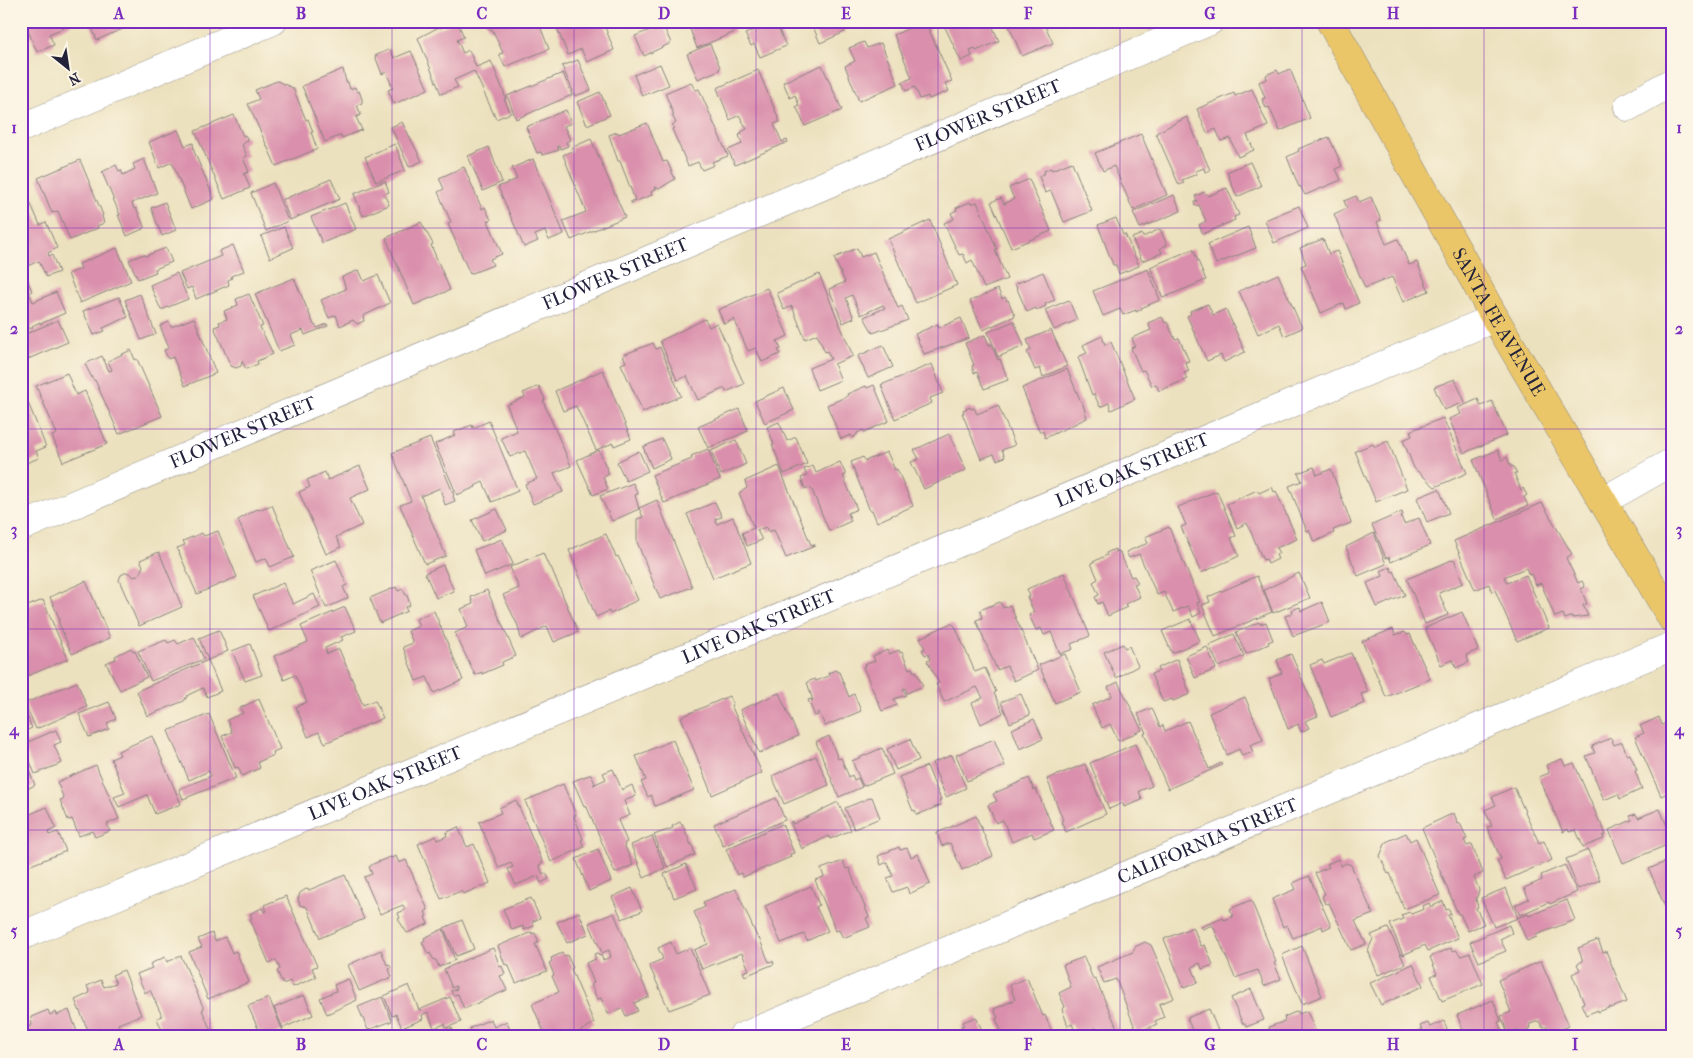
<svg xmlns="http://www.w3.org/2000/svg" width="1693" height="1058" font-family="'IM FELL French Canon',serif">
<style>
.building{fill:#da90ac}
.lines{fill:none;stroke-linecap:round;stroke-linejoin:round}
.minor-casing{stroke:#87827c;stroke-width:29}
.major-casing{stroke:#87827c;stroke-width:29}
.minor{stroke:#fff;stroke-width:28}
.major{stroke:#ebc669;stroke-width:28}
.grid{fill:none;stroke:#7b2cbf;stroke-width:1;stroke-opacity:0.55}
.labels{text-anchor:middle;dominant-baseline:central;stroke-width:4;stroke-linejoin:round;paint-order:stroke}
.street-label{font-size:19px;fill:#22223b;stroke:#fcf5e5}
.neatline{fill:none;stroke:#7b2cbf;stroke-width:2}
.grid-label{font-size:16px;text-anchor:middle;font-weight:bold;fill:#7b2cbf}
</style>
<rect width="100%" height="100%" fill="#fcf5e5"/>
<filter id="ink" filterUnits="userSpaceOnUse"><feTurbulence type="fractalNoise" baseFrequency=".02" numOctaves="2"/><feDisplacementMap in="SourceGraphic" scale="10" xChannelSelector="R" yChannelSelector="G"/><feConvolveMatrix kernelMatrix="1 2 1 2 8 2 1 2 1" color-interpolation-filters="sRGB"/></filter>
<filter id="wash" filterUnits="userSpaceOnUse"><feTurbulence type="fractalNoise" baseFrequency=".0096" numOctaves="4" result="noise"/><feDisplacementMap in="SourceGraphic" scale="20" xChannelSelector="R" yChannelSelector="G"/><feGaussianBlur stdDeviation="1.12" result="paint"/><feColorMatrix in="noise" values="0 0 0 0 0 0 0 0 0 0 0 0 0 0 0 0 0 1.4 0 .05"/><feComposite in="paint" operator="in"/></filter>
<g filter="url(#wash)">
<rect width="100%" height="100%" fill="#ece1be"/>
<g id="blocks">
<g class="building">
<path d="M24,21H70L71,25L49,34L54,45L37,52Z"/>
<path d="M89,21H119L122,29L97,40Z"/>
<path d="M457,21L464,37L457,40L463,53L469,50L476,67L491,61L503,90L506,99H504L511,113L496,119L474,71L454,80L458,87L441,94L418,38L439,27L440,28Z"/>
<path d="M485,21H538L549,49L505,67L499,54L503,53L492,29L489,30Z"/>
<path d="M554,21H597L598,24L603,22L614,50L587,62L581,49L568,55Z"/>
<path d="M687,21H730L735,32L697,48Z"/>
<path d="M775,21L786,46L760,57L754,44L751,46L745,34Z"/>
<path d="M813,21H840L845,32L820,43L811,22Z"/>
<path d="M908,21H925L952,81L945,83L949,91L929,99L928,96L920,99L915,87L906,91L902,82L912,78L894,35L912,27Z"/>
<path d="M942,21H990L999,41L976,51L975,48L970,50L972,56L961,61Z"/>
<path d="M1007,21H1043L1053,43L1022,56Z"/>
<path d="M663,25L671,43L644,56L635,36Z"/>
<path d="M864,42L867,48L881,43L898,84L859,101L845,66L855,61L849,48Z"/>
<path d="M710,44L720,67L719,70L698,79L687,54Z"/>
<path d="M390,49L394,58L411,51L428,89L394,104L388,90L393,88L386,72L382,74L375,56Z"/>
<path d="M578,60L591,90L575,96L562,66Z"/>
<path d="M660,64L669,85L642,96L634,75Z"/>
<path d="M822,65L842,110L805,126L796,106L799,105L795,95L790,98L783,82Z"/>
<path d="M343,69L346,82H348L350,89L355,87L357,92L359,91L362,99V103L357,105L361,115L356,117L362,130L342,138L341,135L325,142L302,86Z"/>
<path d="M1290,69L1310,118L1280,131L1269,107L1266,108L1262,99L1265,98L1259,82L1267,79L1266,75L1277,70L1279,74Z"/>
<path d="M758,70L780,122L774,124L782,142L787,140L788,142L735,165L728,150L742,144L739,135L742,134L741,132L747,129L739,115L730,120L717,88Z"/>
<path d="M563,73L572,95L516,119L507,96Z"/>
<path d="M277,81L293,88L306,120L308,119L313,132H311L317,149L276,166L248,104L259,99L255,90Z"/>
<path d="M691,82L695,90L699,89L728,156L712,162L714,165L702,170L698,162L688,166L672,129L674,128L672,125L676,123L672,115H674L665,93Z"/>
<path d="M1252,89L1268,126L1247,135L1254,150L1238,157L1230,138L1221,141L1216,129L1207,133L1197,109L1234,93L1235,96Z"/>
<path d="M600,92L610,115L587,125L577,102Z"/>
<path d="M566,110L571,123L564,126L570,140L566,142L568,146L561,149L559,146H557L559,150L542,155L541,152L537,153L526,127Z"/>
<path d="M234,115L243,136L245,135L248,140L242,145L247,156L243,158L249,172L243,174L245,175L250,188L224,199L195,131Z"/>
<path d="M1187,117L1210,170L1205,172L1204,168L1196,171L1197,174L1182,180L1184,183L1179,185L1156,133Z"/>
<path d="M402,122L422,161L409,167L391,127Z"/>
<path d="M647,123L663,162L667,161L675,179L659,189L655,187L656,189L651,192L652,195L631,203V201L635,200L620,161H618L609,135L617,132L619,134Z"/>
<path d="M178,130L185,146L193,143L194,151L214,199L191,209L172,162L159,168L149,142Z"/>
<path d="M1141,134L1167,195L1133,210L1114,166L1103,171L1095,153Z"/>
<path d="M1329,137L1342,166L1336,169L1341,180L1305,195L1300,186L1299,187L1287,157L1299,151L1298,149Z"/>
<path d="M591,139L625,217L571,240L563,221L586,212L563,155L572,151L571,148Z"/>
<path d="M395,144L405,170L376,182L365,157Z"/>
<path d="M489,147L502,182L483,191L468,156Z"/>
<path d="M144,159L157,193L132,203L134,209L136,208L145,228L127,236L118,215H120L102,172L116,165L119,171L121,170L123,175L135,169L133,164Z"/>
<path d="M533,159L564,234L549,240L545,231L535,235L538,241L524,247L498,187L517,179L512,168Z"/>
<path d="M80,160L103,215L102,216L104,223L97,226L98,228L70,240L58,211L52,213L38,178Z"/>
<path d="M1072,162L1092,211L1064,222L1051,191L1045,193L1039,176L1045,173L1044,171L1051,168L1052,170Z"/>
<path d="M1250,162L1261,186L1237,197L1227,172Z"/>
<path d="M464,167L482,209L485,207L491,220L488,221L502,254L490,259L493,265L470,274L448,224L451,222L438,192L444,189L439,178Z"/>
<path d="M331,179L340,199L290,220L282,200Z"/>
<path d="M1029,179L1051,231L1011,248L991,202L1001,198L1004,204L1014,199L1009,188Z"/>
<path d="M385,181L389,192L384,194L389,205L363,216L354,194Z"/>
<path d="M273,183L288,221L266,231L251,193Z"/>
<path d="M1227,188L1239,215L1234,217L1235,220L1203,234L1199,225L1206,221L1199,205L1195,206L1194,202L1197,201L1195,196L1205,192L1208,196Z"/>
<path d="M1174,195L1181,211L1140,228L1133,212Z"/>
<path d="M1356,196L1359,202L1371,197L1381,220L1377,222L1386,244L1398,239L1409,265L1417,262L1429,291L1403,302L1392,277L1365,288L1334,214L1347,208L1344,201Z"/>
<path d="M30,202L40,225L46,222L57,248L48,253L49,256L52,255L59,272L46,277L39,261L25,267L27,271L21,273V206Z"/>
<path d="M165,202L176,230L162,236L151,208Z"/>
<path d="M970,202L971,204L977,202L997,249L995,250L1007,279L984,288L972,260L967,263L963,254L959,255L944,223L954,219L951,213L957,210L956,208Z"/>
<path d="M345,203L356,229L322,243L311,217Z"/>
<path d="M1299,206L1308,228L1274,243L1265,220Z"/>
<path d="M1116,218L1123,235L1125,234L1139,266L1119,274L1116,265H1113L1098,225Z"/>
<path d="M930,220L957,285L916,303L888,239Z"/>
<path d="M421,222L433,244L431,245L450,290L414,305L386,238Z"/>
<path d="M284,227L293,248L270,258L261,236Z"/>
<path d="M1248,227L1256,248L1216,264L1208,244Z"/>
<path d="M1160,229L1167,245L1160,248L1162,253L1142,261L1132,238L1142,234L1143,237Z"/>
<path d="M1323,239L1329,254L1337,251L1359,303L1346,309L1344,303L1321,313L1301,266L1306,264L1300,248Z"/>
<path d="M233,245L244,271L231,276L232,278L228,280L229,285L196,299L192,287L187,289L180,273L221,256L219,251Z"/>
<path d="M117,248L131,281L80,303L68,274L81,269L79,264Z"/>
<path d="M166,248L172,262L155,269L156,272L138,279L129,260L144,254L145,256Z"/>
<path d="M857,248L861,257L874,252L898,308L902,306L908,320L873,333L864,317L885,308L883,305L861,315L852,295L846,298L854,318L843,323L829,289L845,282L834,258Z"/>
<path d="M1193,249L1206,280L1163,298L1150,267Z"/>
<path d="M1148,269L1160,300L1141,308L1142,309L1136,312V310L1123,315L1120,309L1103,316L1093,291Z"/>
<path d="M359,270L364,281L378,275L390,303L363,316L364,321L357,324L353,320L340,326L336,315L329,318L321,300L346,289L342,277Z"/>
<path d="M1043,272L1055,300L1045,304L1046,306L1037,310L1036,308L1027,312L1015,284Z"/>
<path d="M177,273L188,299L161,310L150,285Z"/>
<path d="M25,274L32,291L29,293L33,302L56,292L65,313L40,324V322L32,326L33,327L30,329L29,327L21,330V276Z"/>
<path d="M819,274L853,356L834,364L841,380L817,390L809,368L831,359L827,351L825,352L817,334L805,339L792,306L784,310L777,293Z"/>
<path d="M1278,274L1302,328L1284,336L1279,324L1258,334L1239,291Z"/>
<path d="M294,278L314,325H315L317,328L327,324L328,326L305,335L303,330L291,335L295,345L279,351L255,294Z"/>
<path d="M767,288L788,336L777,341L781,349L778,350L780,354L762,362L756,348L748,351L734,319L724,324L718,310Z"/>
<path d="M998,289L1002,299L1005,297L1007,301L1008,300L1015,316L983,330L970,301Z"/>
<path d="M140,294L156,334L141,340L125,300Z"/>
<path d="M249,294L263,326L260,327L273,354L257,361L258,364L246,369L242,361L241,366L236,368L231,366L214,327L220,325L219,322L227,319L224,311L238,305L236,299Z"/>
<path d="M119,297L128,317L103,328L105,331L94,335L83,311Z"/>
<path d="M1069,300L1077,320L1054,330L1045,310Z"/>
<path d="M1208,304L1213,315L1226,309L1245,352L1224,362L1221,355L1207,361L1187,316L1191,314L1190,311Z"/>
<path d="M1162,317L1165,323L1167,322L1175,339L1179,338L1189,361L1185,362L1189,371L1184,373L1187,379L1159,391L1156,384L1152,386L1144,370L1141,371L1131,348L1135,346L1132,338L1151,330L1148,323Z"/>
<path d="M194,318L216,373L185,386L173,357L168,359L164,350L169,348L160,326L169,322L171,327Z"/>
<path d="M961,318L969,338L924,354L915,334L938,324L939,328Z"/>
<path d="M705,319L709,327L717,323L744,384L726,392L725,388L698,400L687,376L677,380L660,341Z"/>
<path d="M58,320L68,342L21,362V336Z"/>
<path d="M1014,321L1024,346L998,357L988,332Z"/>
<path d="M1051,330L1067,366L1043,377L1040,368L1035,370L1027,352L1031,350L1027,340Z"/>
<path d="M985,335L989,345L991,344L998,360L1000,359L1008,380L984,389L977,372L974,373L972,366L974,365L965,343Z"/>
<path d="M1102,336L1105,345L1111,342L1135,399L1111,410L1109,403L1100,407L1094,394L1092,395L1078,357L1087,353L1083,345Z"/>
<path d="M653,343L656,349L660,347L681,396L643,412L621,364L626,362L623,355Z"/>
<path d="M883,345L893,367L868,378L858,356Z"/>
<path d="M131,350L135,360L137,359L162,416L119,434L95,380H93L85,364L102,356L109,371L112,370L108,361Z"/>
<path d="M932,364L943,393L930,398L932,403L895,419L881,385Z"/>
<path d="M1067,369L1081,402L1082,401L1087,418L1045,438L1043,431L1040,432L1022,388Z"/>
<path d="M603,370L631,439L614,446L613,443L596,450L576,406L563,411L555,391Z"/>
<path d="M67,373L76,395L85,391L107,444L63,462L52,436L57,434L36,386Z"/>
<path d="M1455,379L1465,402L1444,410L1434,387Z"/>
<path d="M874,385L889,421L864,432L863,430L857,433V435L852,438L851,435L841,439L827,405L848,396L847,394L866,386L867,388Z"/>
<path d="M539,386L545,400L543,401L571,466L554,473L563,492L533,504L525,484L537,479L525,451L510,457L501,438L517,431L507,405L525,397L523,393Z"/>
<path d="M784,388L794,410L765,423L755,401Z"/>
<path d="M1478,399L1481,406L1492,401L1507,435L1464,453L1449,419L1461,414L1458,408Z"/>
<path d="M27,400L46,447L36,451L39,458L21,465V402Z"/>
<path d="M998,405L1015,445L1002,450L1005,457L997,460L994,454L981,459L962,413H964L963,410L970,407L971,409L974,408L977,414Z"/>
<path d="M739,409L748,431L708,448L698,427Z"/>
<path d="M1443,418L1467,473L1435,487L1414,468L1403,440L1412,436L1410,431Z"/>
<path d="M489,421L518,491L492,502L483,482L475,486L476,487L457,495L435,444L455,435L454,432L472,425L473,428Z"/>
<path d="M779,422L787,441L796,437L807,464L784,474L772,444H774L767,427Z"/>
<path d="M949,434L966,470L924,489L911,462L919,459L914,450Z"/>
<path d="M430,438L454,495L453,496L455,501L445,505L440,488L421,496L446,556L425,564L400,505L411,501L392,453Z"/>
<path d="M662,439L671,459L652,468L643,447Z"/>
<path d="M736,440L746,464L721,475L711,451Z"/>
<path d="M1388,441L1407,489L1376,502L1355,451L1373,444L1375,447Z"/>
<path d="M708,449L720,479L664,503L652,475L692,459L691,456Z"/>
<path d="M599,450L609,474L603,477L608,489L593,495L577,460Z"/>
<path d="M1498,450L1502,460L1507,457L1511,467L1513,466L1517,473H1514L1521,490L1523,488L1527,495L1524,497L1528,506L1497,519L1473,460Z"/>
<path d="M639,451L648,471L626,481L617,462Z"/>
<path d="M887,452L895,470L897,469L913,506L877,522L872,510L870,511L851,462L863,457L865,461Z"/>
<path d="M840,462L846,475L843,476L857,509L848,513L851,521L829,531L812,490L809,487L805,489L801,478L807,476L804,469L813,466L816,473Z"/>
<path d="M360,466L370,489L350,498L362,525L336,537L341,547L326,554L299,492L310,487L307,480L325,472L328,480Z"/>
<path d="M779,466L811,545L814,544L815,546L786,558L774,530L768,532L766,527L757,530L762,540L747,546L742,533L754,528L739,493L747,488L745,481Z"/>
<path d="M1314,467L1317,475L1331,469L1351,523L1333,530L1334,533L1314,542L1309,530L1307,531L1289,486L1302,481L1298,473Z"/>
<path d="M633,483L638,494L635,495L639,509L612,521L600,496Z"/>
<path d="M1272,487L1274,492L1276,491L1297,539L1276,548L1279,553L1276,555L1278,559L1268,564L1266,559L1263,560L1247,523L1237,528L1227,504L1257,490L1259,493Z"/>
<path d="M1439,489L1449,513L1427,522L1417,498Z"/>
<path d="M1217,491L1236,536L1231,538L1239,556L1201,573L1181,527L1186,525L1178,507Z"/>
<path d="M657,500L692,587L660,599L637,542V519L643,517L639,508Z"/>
<path d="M715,502L722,517L715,519L717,524L733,517L751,563L713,578L687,514Z"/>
<path d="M1542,503L1572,554L1566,558L1578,583L1582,581L1585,587L1581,589L1587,604L1583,605L1588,616L1572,618V616L1565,619L1563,614L1555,617L1541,583L1536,585L1531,574L1529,575L1526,568L1504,577L1507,583L1526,575L1549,628L1517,641L1495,590L1492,592L1489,584L1475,590L1454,541Z"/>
<path d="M272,505L294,557L270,567L266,558L256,562L238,520L257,509L258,510Z"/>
<path d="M497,509L507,530L482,541L472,520Z"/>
<path d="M1402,512L1403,515L1401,516L1404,524L1419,518L1430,545L1391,562L1389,557L1386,558L1372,525Z"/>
<path d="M1169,527L1200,602L1197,603L1201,613L1193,617L1188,606L1173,612L1164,592L1157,595L1139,554L1129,558L1126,552L1148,543L1145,537Z"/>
<path d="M218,531L237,577L197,594L177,548L185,545L183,541L202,533L204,536Z"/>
<path d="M1374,533L1386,564L1358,576L1346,547Z"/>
<path d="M606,534L616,557L618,556L638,600L625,606L626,607L610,614L609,611L596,617L569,550Z"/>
<path d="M502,539L513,564L485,576L474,550Z"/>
<path d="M1115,549L1116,552L1119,551L1131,577L1134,576L1138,583L1134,584L1140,597L1125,604L1127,607L1108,616L1102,602L1098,604L1095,597L1099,595L1093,582L1098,579L1091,563L1107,555L1106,553Z"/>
<path d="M159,552L182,607L139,626L119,580L121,575L127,572L132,575L134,577L139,575L143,566L140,560Z"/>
<path d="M543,553L549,567H551L578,632L554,642L547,626L521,639L518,626L503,595L519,588L510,567Z"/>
<path d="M1454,559L1463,583L1439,593L1448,615L1425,624L1407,579Z"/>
<path d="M336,560L347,585L343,587L348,598L326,608L310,571Z"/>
<path d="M443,565L454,591L436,598L425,573Z"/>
<path d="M1390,567L1392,572L1394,571L1405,595L1377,607L1367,583L1383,576L1381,571Z"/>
<path d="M1064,573L1090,636L1071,644L1073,649L1060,654L1051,632L1044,635L1041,628L1036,630L1029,615L1034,612L1027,597L1030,596L1027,589Z"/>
<path d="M1299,573L1310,598L1273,613L1264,590Z"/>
<path d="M1257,576L1272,612L1215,636L1202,605L1210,602L1208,597Z"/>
<path d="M86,581L110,638L72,654L58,621L60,620L50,597Z"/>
<path d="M283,583L293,604L314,594L320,607L269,631L253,596Z"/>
<path d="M396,587L398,591L403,589L405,594L407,595L410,605L405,607L407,611L380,623L370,598Z"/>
<path d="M487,590L516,656L502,662L503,665L482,674V672L475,675L455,633L468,627L461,609L473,604L471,597Z"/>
<path d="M43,600L68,659L25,677L21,667V616L27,613L25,607Z"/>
<path d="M1000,602L1003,608L1010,605L1038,670L1014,681L1007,666L997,670L976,620L982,618L980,610Z"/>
<path d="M1322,602L1330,622L1293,636L1285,616L1293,613L1292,610L1300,607L1301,611Z"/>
<path d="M345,607L356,631L341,637L343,640L325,648L327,654L339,649L363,705L375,700L383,718L325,743L319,732L308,737L296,707L307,702L295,675L284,680L274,656L308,642L301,626Z"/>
<path d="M434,611L463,680L434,693L427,677L416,681L403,647L413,643L408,631L419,626L416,619Z"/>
<path d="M1462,612L1478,650L1466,655L1469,662L1456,668L1453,660L1441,665L1425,628Z"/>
<path d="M1190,619L1200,641L1172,653L1162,631Z"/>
<path d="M1259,622L1260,624L1266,622L1273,640L1268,642L1269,644L1246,654L1236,632Z"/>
<path d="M951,623L955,626L975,672L985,668L996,692L994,693L1003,713L981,724L972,703L983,698L977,687L944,702L936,684L939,683L927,661L930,660L928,654L925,655L922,650L925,649L920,638Z"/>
<path d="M1393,629L1395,635L1405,632L1407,635L1410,634L1430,679L1386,697L1362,641Z"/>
<path d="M219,630L228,651L208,660L199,638Z"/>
<path d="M1234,634L1244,656L1219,667L1209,645Z"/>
<path d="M194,637L204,659L151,681L138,651L166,640L168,643L175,640L178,644Z"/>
<path d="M250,644L262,675L245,681L232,651Z"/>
<path d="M1123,644L1125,648L1129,646L1138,666L1116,678L1104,652Z"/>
<path d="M1207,647L1216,669L1195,678L1186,656Z"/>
<path d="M131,648L133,651H135L147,677L120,690L106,663L116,659L115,656Z"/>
<path d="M887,650L889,654L899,650L900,653L902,652L909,669L912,668L914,672L916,671L923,686L907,693L905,688L903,689L906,695L894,699L897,705L882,711L863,667L865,666L864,665L875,661L873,656Z"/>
<path d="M1351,653L1368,692L1361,694L1365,703L1331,717L1310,665L1322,660L1324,664Z"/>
<path d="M1065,654L1081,692L1055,703L1039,665Z"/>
<path d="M1291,654L1318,716L1305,721L1309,728L1301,732L1298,724L1288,729L1269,679L1282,673L1277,660Z"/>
<path d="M1177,659L1190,694L1173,701L1172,699L1163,702L1151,674L1159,671L1158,668Z"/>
<path d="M208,660L221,691L207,697L203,688L188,695L184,701L147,716L137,691Z"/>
<path d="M836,670L837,672H839L849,697L854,694L861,711L825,726L819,712L817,713L818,715L815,716L808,700L811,699L812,701H813L807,682L815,679L816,681L829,676L828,673Z"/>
<path d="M77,682L87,707L36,729L25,703Z"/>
<path d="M1118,682L1142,730L1118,741L1110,724L1102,728L1092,705L1112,696L1108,687Z"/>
<path d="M779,693L798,736L759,753L740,710Z"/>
<path d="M1021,694L1030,715L1010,723L1001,702Z"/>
<path d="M729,696L733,704L731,705L762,773L712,795L681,717Z"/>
<path d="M1245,697L1263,740L1250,745L1253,752L1242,756L1239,749L1227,755L1209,713Z"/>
<path d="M259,699L280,749L273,752L274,755L258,762L260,768L242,776L238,767L235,768L222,736L232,732L227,720L243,713L240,708Z"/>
<path d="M21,702L32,728L21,733Z"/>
<path d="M109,702L116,719L107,723L109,729L89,737L79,714Z"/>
<path d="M1152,708L1160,727L1163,725L1165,731L1188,721L1209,769L1221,763L1222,765L1168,789L1144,733H1146L1138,714Z"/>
<path d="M209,714L236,778L183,799L179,789L211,776L209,771L189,780L168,731Z"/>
<path d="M1659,717L1662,725L1667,722L1672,733V791L1661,796L1635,737L1644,733L1640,726Z"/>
<path d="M1034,719L1043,739L1020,749L1012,729Z"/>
<path d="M56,730L61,742L54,745L62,763L35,774L23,744Z"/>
<path d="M152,736L181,804L155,814L147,795L119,807L114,797L125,793L111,759L120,755L118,751Z"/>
<path d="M829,736L838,759L841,758L849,777L852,775L854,780L858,778L862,787L839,797L816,742Z"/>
<path d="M1611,738L1614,745L1622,742L1627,755L1630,754L1637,770L1635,771L1642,789L1620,799L1618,794L1604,800L1586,756L1595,753L1592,746Z"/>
<path d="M910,739L919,760L896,770L887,749Z"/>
<path d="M994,739L1005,766L967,781L956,755Z"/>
<path d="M673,740L694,790L655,806L651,795L648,797L641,782L646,780L636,756Z"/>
<path d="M1135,744L1152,786L1139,791L1142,800L1124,807L1123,803L1109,809L1090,763Z"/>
<path d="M882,748L893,774L863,786L852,761Z"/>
<path d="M21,752L35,785L21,792Z"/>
<path d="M952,755L966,788L946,797L932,763Z"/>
<path d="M816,756L829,785L784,804L772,776Z"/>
<path d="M1562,759L1565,766L1574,763L1600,823L1601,822L1606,835L1603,836L1604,839L1583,847L1576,830L1569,832L1568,829L1563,832L1539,777L1549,773L1546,765Z"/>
<path d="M1085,764L1106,814L1066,832L1061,821L1063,820L1047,779Z"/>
<path d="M96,765L119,819L107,824L110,831L95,837L92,831L79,836L72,819L68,820L60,800L64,799L57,782Z"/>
<path d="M927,766L941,800H939L941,805L917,815L915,810L913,811L899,777Z"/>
<path d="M613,769L622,790L632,785L636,796L624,801L630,815L618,820L627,842L624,844L633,865L615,873L586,805L584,806L573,781L589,775H591L595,783L593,785L606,779L603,773Z"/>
<path d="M1029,778L1034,790L1036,789L1054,830L1034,838L1032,833L1012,842L1003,820L996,823L988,805L997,801L993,794Z"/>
<path d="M563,784L576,815L574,816L583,839L581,840L584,847L551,862L525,801Z"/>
<path d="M1514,787L1539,843L1544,841L1552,860L1506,880L1497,861L1501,859L1487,827L1492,826L1485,810L1496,805L1492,797Z"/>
<path d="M872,797L880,818L854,829L845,808Z"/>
<path d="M776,798L785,820L723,846L714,824Z"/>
<path d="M516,800L543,863L539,865L543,874L546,873L549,879L541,883L538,876L516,885L508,869L513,867L511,863L499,868L479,822L501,813L499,808Z"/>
<path d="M838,802L851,830L830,839L829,836L802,849L790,822L792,821L793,824Z"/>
<path d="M47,807L56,828L48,832L49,835L58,832L66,851L21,869V818Z"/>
<path d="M1660,809L1672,838V843L1623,863L1609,830L1632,820L1630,816L1636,814L1638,818Z"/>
<path d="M1454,813L1458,824L1460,823L1467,839L1464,840L1467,846L1472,844L1483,873L1474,877L1479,890L1476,900L1478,907L1476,908L1484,924L1468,931L1460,914H1458L1422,828Z"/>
<path d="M976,816L993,856L962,870L950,843L942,846L937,833Z"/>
<path d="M680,822L681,824L682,823L691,845L692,844L695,855L667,867L654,835L673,828L672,826Z"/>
<path d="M782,824L794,853L790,854L791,857L743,877L741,873L737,875L726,849Z"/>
<path d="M458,827L467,847L474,844L490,883L463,894L461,891L441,899L418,844L436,836L437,840L447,836L446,833Z"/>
<path d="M1406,833L1410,841L1416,838L1440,895L1404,909L1390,873L1388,874L1380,856L1386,842Z"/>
<path d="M652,836L665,868L644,878L631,845Z"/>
<path d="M899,847L900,850L907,848L911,857L918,854L930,884L909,894L907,887L893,892L887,878L893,876L887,862L881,865L878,856Z"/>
<path d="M598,849L611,881L589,891L576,859Z"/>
<path d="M1588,850L1600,880L1578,889L1566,859Z"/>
<path d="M396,856L399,863L406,860L428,910L425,912L427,916L425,917L428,924L407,933L398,919L400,918L398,913L405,910L403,905L380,914L364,877L372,874L369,867L373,864L390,857L391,858Z"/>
<path d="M1338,859L1341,866L1346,863L1351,865L1373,914L1355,921L1366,944L1351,950L1329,903L1325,904L1322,896L1325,894L1315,873L1329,867L1327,864Z"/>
<path d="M1672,859V914L1668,906L1665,907L1649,869Z"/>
<path d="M843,861L846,869L849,868L869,917L866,918L870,927L843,938L839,930L836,931L815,880L824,877L821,869Z"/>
<path d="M686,864L697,889L674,898L664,874Z"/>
<path d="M1565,865L1577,892L1550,904L1549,902L1520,915L1515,905L1529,899L1524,888L1542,880L1541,875Z"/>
<path d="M345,875L364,919L320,938L307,907L300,905L298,899L300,893L306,889L309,890Z"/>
<path d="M1309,876L1331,926L1323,930L1322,926L1293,938L1287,925L1283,927L1272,899L1296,889L1293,883Z"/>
<path d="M811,886L819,905L816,907L828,931L807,941L804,934L781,943L765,906Z"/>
<path d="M632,888L642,911L622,919L612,897Z"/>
<path d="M1506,888L1518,918L1494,927L1481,898Z"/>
<path d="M736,889L758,939L759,938L769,962L773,961L774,964L745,976L743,972L749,970L742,953L702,969L694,950L708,944L694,912L705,907L703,902Z"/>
<path d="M286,896L317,966L312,968L316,977L293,987L290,981L283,984L277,971L280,969L276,960L269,963L250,919L252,918L250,914L262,908L264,912L267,911L264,905Z"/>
<path d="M531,898L540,918L532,922L534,926L524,930L523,926L512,930L503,909Z"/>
<path d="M1251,900L1276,962L1274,963L1281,979L1264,986L1258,970L1235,978L1214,928L1212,925L1203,929L1201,927L1223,918L1224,920L1233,917L1230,909Z"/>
<path d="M1567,900L1575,920L1536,935L1537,937L1527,941L1517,918L1528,914L1529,916Z"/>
<path d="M1443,901L1446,910L1449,909L1451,914L1448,915L1458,938L1428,951L1425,945L1403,955L1390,924L1403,919L1401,915L1410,912L1411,914L1424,909L1423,906L1429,903L1431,907Z"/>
<path d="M579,912L588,934L567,943L557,922Z"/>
<path d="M614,913L649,997L634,1003L638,1011L626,1016L622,1008L608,1014L601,998L597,999L591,984L594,983L586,963L596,959L594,954L598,953L599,956L601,955L603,960L611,957L609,950L602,953L589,923Z"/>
<path d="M462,920L474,949L456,956L444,928Z"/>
<path d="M1509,925L1512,933L1500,939L1506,951L1479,962L1470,942Z"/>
<path d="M1193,927L1201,946L1205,945L1213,965L1202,969L1200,963L1192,967L1198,982L1184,988L1164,939Z"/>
<path d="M1388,928L1405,964L1378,975L1368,950L1373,939L1371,935Z"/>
<path d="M443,929L455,960L439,967L436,960H434L430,953L428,954L422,942L425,940L424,938Z"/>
<path d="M532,932V934L535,933L539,942L535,944L547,971L516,983L508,964L505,965L498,946Z"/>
<path d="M212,933L215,941L225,937L232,953L236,951L249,982L208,999L189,952L202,947L198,939Z"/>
<path d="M1598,940L1603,952L1606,951L1627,1002L1611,1008V1007L1598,1012V1010L1586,1015L1581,1004L1584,1003L1572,974L1580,970L1577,964L1583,961L1578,948Z"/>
<path d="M671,942L676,954L690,948L710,995L669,1010L649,965L663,959L658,948Z"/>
<path d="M1145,942L1151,945L1174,998L1159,1004L1164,1017L1155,1021L1157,1024L1137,1033L1116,979L1104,983L1097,967L1133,952L1135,947Z"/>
<path d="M1302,946L1322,996L1302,1004L1282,955Z"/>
<path d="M493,948L500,967L502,966L505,974L500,976L507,990L464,1009L458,994L453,995L451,991L457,989L456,986L452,988L444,969Z"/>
<path d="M1451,948L1452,951L1456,950L1461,956L1470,953L1483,984L1442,1001L1431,976L1437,974L1430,957Z"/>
<path d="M381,950L387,965L389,964L391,968L389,969L392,977L359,991L348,965Z"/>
<path d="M562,953L564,956L567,955L573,968L571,969L594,1023L581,1031L584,1036L582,1037H546L532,1004L559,992L552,976L554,975L549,963L552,961L551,958Z"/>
<path d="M181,956L204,1009L202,1010L212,1033L204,1037H165L158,1021L157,1018L162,1016L150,990L145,993L137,974L152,968L150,964L165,957L167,962Z"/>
<path d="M1084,957L1093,979L1095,978L1118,1030L1101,1037H1099L1096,1028L1077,1036L1072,1024L1068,1026L1062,1009L1065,1007L1059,993L1071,987L1063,965Z"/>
<path d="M1541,961L1569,1026L1550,1034L1547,1027H1542L1539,1021L1530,1024L1529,1030L1523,1033L1517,1030L1508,1034L1501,1016L1511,1012L1498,980Z"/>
<path d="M1413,964L1423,986L1381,1005L1370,983Z"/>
<path d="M124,970L141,1015L118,1024L124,1037H91L75,1000L90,993L87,986L101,980L104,987L116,983L112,975Z"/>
<path d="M1027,978L1043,1016L1045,1015L1053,1035L1051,1037H1000L1003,1035L996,1019L998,1018L994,1009L1015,1000L1010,985Z"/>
<path d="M348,979L357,1000L327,1014L320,998L336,991L334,985Z"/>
<path d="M409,985L419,1010L450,997L461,1022L446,1028L445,1024L434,1028L428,1012L422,1015L423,1019L402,1028L396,1014L392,1016L384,996Z"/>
<path d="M1251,989L1264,1020L1246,1027L1245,1024H1243L1231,998Z"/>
<path d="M304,995L313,1015L283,1028L274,1008Z"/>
<path d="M382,997L392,1021L368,1030L358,1007Z"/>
<path d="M269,998L283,1031L265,1037L263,1032L260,1033L248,1006Z"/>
<path d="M1493,1000L1501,1021L1498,1022L1504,1037H1466L1457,1015Z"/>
<path d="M1209,1009L1219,1033L1210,1037H1195L1187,1018Z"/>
<path d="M48,1010L50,1015L56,1012L57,1015L69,1010L79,1037H26L28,1033L26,1028L32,1025L31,1017Z"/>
<path d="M1298,1011L1299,1014L1307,1011L1318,1037H1266L1265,1032L1270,1030L1269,1027L1285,1021L1284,1017Z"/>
<path d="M976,1017L985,1037H946L963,1030L961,1026L964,1025L963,1022Z"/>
<path d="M491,1019L494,1027L507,1021L513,1037H473L470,1028Z"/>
<path d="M1444,1021L1450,1037H1407L1422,1030L1420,1026L1428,1023L1430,1027Z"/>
<path d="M452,1028L456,1037H438L437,1035Z"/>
<path d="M1152,1029L1156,1037H1134Z"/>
<path d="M145,1030L150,1037H129Z"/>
</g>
</g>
</g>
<g filter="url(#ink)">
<use href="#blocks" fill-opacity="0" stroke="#87827c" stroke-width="1"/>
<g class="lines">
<defs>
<g id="minor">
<path d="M1628,107L1672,82"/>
<path d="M21,128L273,21"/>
<path d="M1603,501L1672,462"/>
<path id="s1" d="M21,527L1210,21"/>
<path id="s2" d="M21,936L1495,318"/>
<path id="s3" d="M742,1037L1672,646"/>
</g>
<g id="major">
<path id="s4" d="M1330,21L1495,318L1672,619"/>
</g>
</defs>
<use href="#minor" class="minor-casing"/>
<use href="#major" class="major-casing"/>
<use href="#minor" class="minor"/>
<use href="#major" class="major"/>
</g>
</g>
<path class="grid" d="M210,21V1037M392,21V1037M574,21V1037M756,21V1037M938,21V1037M1120,21V1037M1302,21V1037M1484,21V1037M21,228H1672M21,429H1672M21,629H1672M21,830H1672"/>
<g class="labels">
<g class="street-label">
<text stroke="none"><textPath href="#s1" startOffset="1051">FLOWER STREET</textPath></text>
<text stroke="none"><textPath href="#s1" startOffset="646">FLOWER STREET</textPath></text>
<text stroke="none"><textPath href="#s4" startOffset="345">SANTA FE AVENUE</textPath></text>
<text stroke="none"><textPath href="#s1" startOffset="241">FLOWER STREET</textPath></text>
<text stroke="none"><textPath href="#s2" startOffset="1205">LIVE OAK STREET</textPath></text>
<text stroke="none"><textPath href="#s2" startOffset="800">LIVE OAK STREET</textPath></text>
<text stroke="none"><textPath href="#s2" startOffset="395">LIVE OAK STREET</textPath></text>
<text stroke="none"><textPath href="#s3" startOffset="505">CALIFORNIA STREET</textPath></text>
</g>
</g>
<rect width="1693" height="1058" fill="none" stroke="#fcf5e5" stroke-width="55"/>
<g transform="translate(68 68) rotate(150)" stroke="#fcf5e5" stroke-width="4" paint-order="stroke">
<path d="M0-4L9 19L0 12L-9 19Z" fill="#22223b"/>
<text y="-8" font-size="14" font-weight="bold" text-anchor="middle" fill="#22223b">N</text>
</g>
<rect x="28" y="28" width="1638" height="1002" class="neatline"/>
<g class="grid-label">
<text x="119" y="19">A</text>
<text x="301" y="19">B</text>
<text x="482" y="19">C</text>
<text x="664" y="19">D</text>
<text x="846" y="19">E</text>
<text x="1028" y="19">F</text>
<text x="1210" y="19">G</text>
<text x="1393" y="19">H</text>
<text x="1575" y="19">I</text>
<text x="14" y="133">1</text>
<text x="1679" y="133">1</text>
<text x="14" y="334">2</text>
<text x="1679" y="334">2</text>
<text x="14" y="535">3</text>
<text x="1679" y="535">3</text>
<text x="14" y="735">4</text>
<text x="1679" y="735">4</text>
<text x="14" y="936">5</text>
<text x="1679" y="936">5</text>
<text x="119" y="1050">A</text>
<text x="301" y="1050">B</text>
<text x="482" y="1050">C</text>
<text x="664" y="1050">D</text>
<text x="846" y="1050">E</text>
<text x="1028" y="1050">F</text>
<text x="1210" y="1050">G</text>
<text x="1393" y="1050">H</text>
<text x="1575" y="1050">I</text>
</g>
</svg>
